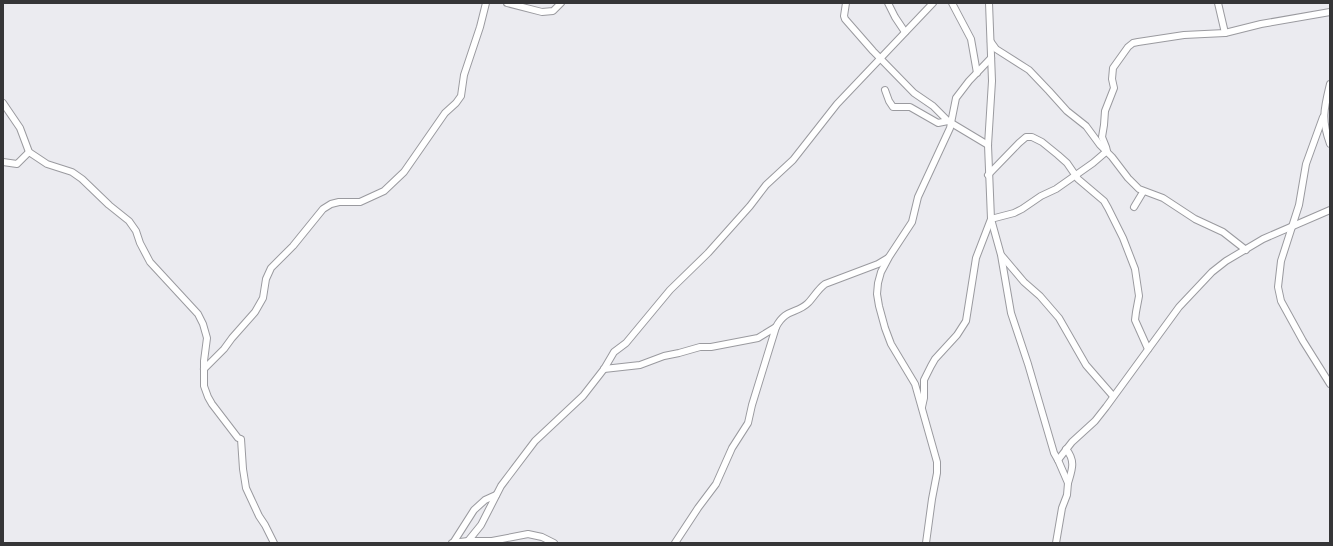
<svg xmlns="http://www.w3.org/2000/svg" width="1333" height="546" font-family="Lato,sans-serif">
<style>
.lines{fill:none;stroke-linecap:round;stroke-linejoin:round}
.street-casing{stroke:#9a9a9f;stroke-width:8}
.street{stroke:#fff;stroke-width:6}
</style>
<rect width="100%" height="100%" fill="#ebebf0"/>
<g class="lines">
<defs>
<g id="street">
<path d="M507,3L542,12L553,11L561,3"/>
<path d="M846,3L844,16L845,19L873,51L914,93L933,106L948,121L988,145"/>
<path d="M888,3L895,17L905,32"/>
<path d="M952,3L971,39L977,73"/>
<path d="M989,3L992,81L988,145L991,219L1001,255L1011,313L1028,364L1054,453L1058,460L1068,483L1067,495L1062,508L1056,543"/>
<path d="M1218,3L1225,33"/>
<path d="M991,42L996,49L1029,70L1049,91L1067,111L1086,126L1100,145L1112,157L1128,178L1139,189L1163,198L1195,219L1223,232L1246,250"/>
<path d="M1330,84C1324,109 1321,119 1330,144"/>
<path d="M885,90L889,101L893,107H910L938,123L948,121"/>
<path d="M3,103L20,128L29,152L47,164L72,172L82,179L109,205L129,221L136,231L140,243L150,262L198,314L203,324L207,338L204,361V386L208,397L212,404L238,438L241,439L243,469L246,488L259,516L265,525L274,543"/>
<path d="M1323,117L1306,164L1299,205L1281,261L1278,287L1281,301L1303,341L1330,384"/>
<path d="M3,162L17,164L29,152"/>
<path d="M988,175L1019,143L1026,137H1032L1042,142L1058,155L1067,163L1078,179L1104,201L1108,208L1123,238L1135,269L1139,296L1136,312L1135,320L1148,349"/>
<path d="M1134,207L1143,192"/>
<path d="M1002,256L1024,282L1040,296L1059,318L1086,365L1113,396"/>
<path d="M204,369L224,349L232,338L255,312L263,298L266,279L271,268L293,246L323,209L331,204L339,202H360L384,191L404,172L445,113L456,103L461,96L464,75L480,27L486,3"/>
<path d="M604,369L640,365L664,356L679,353L700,347H711L758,338L776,327"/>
<path d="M922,407L924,398V380L931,366L935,359L957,335L966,321L976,258L991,219L1014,213L1022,209L1041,196L1056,189L1093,163L1107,151L1106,147L1102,137L1104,125L1105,111L1114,88L1112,79L1113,68L1128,47L1133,43L1138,42L1184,35L1225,33L1261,24L1330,12"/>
<path d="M1066,449C1076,461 1072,470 1068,483"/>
<path d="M1058,460L1072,442L1095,421L1106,407L1179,307L1212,272L1226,261L1263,239L1330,210"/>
<path d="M468,541L481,525L501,486L535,441L583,396L604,369L614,352L626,343L670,290L708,253L750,206L766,185L793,160L837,104L933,3"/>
<path d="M452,543L468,541H492L528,534L542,537L554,543"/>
<path d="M453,543L474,510L485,500L496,495"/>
<path d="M675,543L698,508L716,484L732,448L748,423L752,405L776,327C786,308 797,314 808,303C814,297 818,289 825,284L878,264L888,258"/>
<path d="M926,543L932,499L937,473V462L915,384L891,344L885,328L879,306L877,294L878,283L881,272L889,257L912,222L918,197L950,128L956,98L969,81L991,58"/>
</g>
</defs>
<use href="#street" class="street-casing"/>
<use href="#street" class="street"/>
</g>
<rect width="1333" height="546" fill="none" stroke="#353537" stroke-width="8"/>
</svg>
